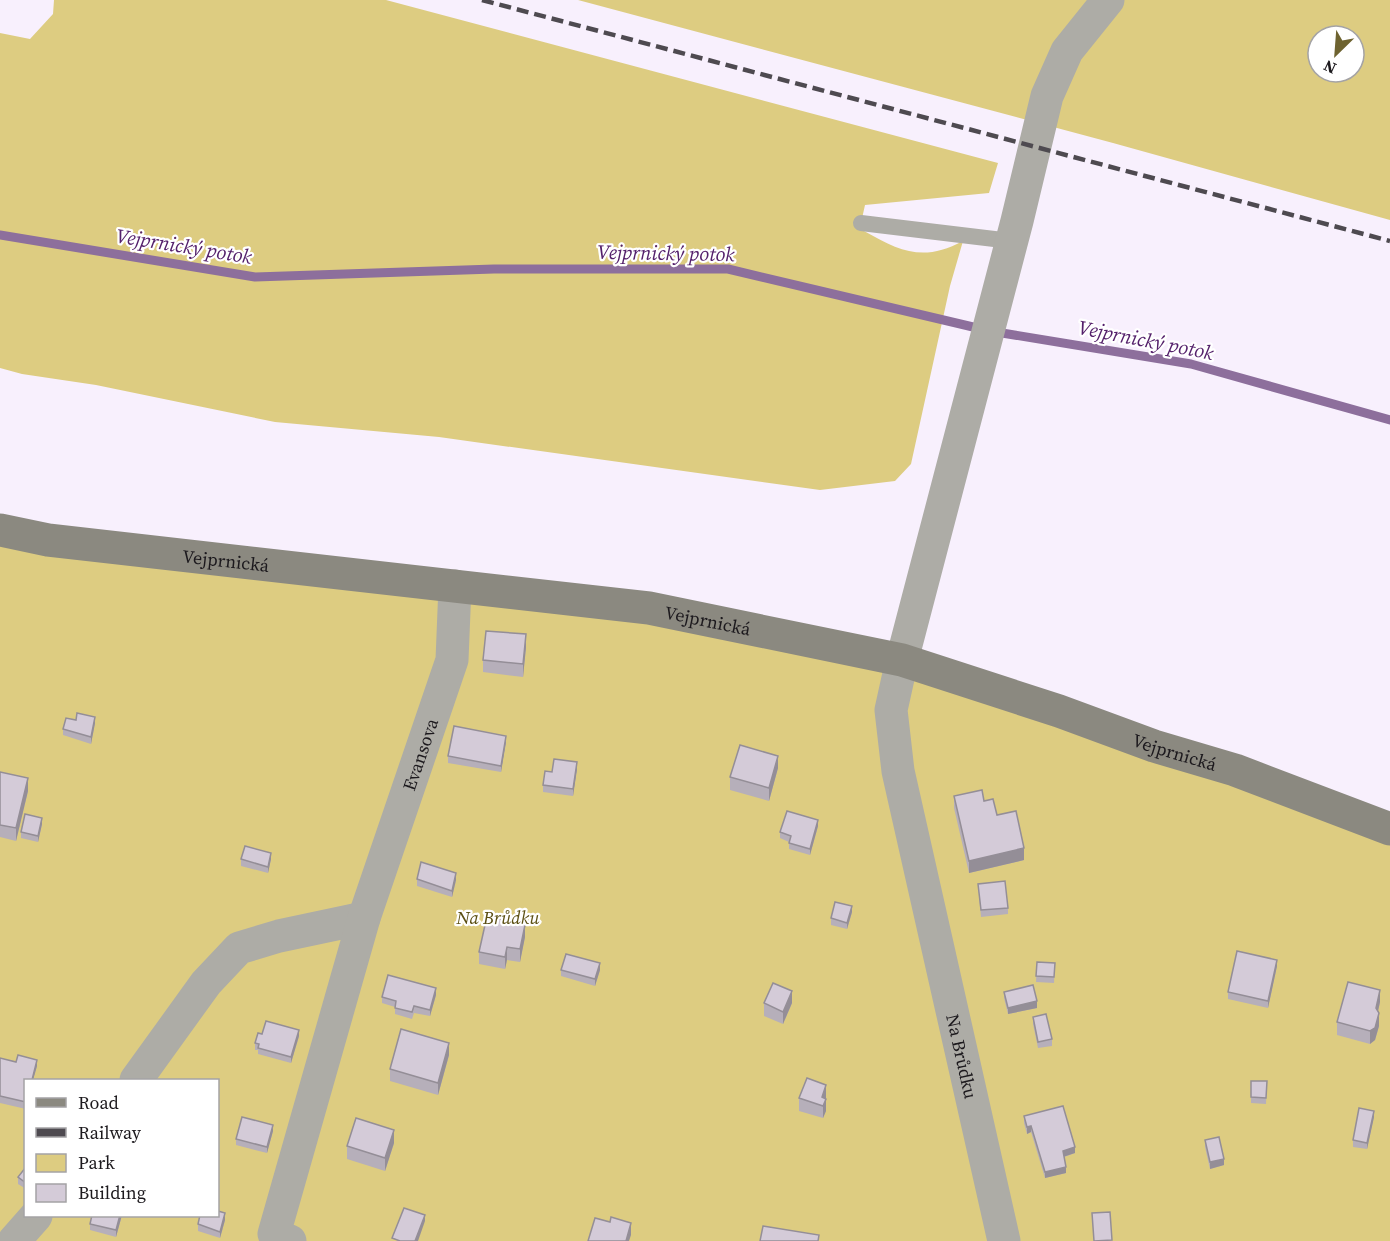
<svg xmlns="http://www.w3.org/2000/svg" width="1390" height="1241" font-family="'Source Serif 4',serif">
<style>
.green{fill:#ddcc81;fill-rule:evenodd}
.lines{fill:none;stroke-linecap:round;stroke-linejoin:round}
.stream{stroke:#8d6f9c;stroke-width:9}
.service{stroke:#adaca6;stroke-width:16}
.minor{stroke:#adaca6;stroke-width:33}
.tertiary{stroke:#adaca6;stroke-width:33}
.secondary{stroke:#8b8980;stroke-width:33}
.rail{stroke:#4e4a50;stroke-width:4.5;stroke-dasharray:12 6;stroke-linecap:butt}
.wall{fill:#b6afba}
.shaded-wall{fill:#948e97}
.building{fill:#d4cbd8;stroke:#948e97;stroke-width:1.5}
.labels{text-anchor:middle;dominant-baseline:central;stroke-width:4.5;stroke-linejoin:round;paint-order:stroke}
.street-label{font-size:18px;fill:#1c191d;stroke:#fff}
.park-label{font-size:18px;font-style:italic;fill:#5b4f13;stroke:#fff}
.water-label{font-size:20px;font-style:italic;fill:#54206b;stroke:#fff}
</style>
<rect width="100%" height="100%" fill="#f8f0fd"/>
<g class="green">
<path d="M54,0H386L998,163L989,193L865,205L861,223L864,231C901,252 924,262 963,241L950,286L911,464L895,481L820,490L439,437L275,422L96,385L22,374L0,368V33L30,39L53,14Z"/>
<path d="M578,0H1390V220L1113,143ZM1318,36H1354V72H1318Z"/>
<path d="M0,530L833,646L1390,829V1241H0ZM26,1080H218V1216H26Z"/>
</g>
<g class="lines">
<path class="stream" d="M0,235L255,277L494,269H728L990,331L1191,364L1390,420"/>
<path class="service" d="M861,223L1011,241"/>
<g class="minor">
<path id="s1" d="M902,660L891,710L898,771L1004,1241"/>
<path d="M136,1080L206,983L239,948L279,936L364,918"/>
<path d="M14,1241L36,1216"/>
<path id="s2" d="M290,1241L274,1234L364,918L452,660L455,586"/>
</g>
<path class="tertiary" d="M902,660L1017,221L1047,96L1067,51L1108,0"/>
<path class="secondary" id="s3" d="M0,530L48,540L649,608L902,660L1059,711L1154,746L1235,770L1390,829"/>
<path class="rail" d="M482,0L1390,241"/>
</g>
<g class="wall">
<path d="M526,647L523,677L483,672V660Z"/>
<path d="M95,723L91,744L63,735V729Z"/>
<path d="M506,742L501,772L448,763V756Z"/>
<path d="M778,768L769,801L730,790V777Z"/>
<path d="M577,769L573,796L543,792V785Z"/>
<path d="M0,772L28,791L16,841L0,837Z"/>
<path d="M954,796L984,801L997,815L1024,860L969,873L954,808Z"/>
<path d="M42,824L38,842L21,838V832Z"/>
<path d="M818,826L810,855L789,849V842L780,838V832Z"/>
<path d="M241,859H271L268,873L241,866Z"/>
<path d="M417,879L456,880L452,897L417,886Z"/>
<path d="M978,884L1008,908V914L981,917Z"/>
<path d="M852,912L847,929L831,925V918Z"/>
<path d="M525,937L520,962L507,960L505,969L479,964V952Z"/>
<path d="M1037,962L1055,963L1054,983L1036,982Z"/>
<path d="M1277,966L1268,1008L1228,999V992Z"/>
<path d="M561,970H600L595,986L561,976Z"/>
<path d="M1004,992L1037,1008L1008,1014L1004,998Z"/>
<path d="M436,995L430,1016L414,1013L412,1019L395,1014V1007L382,1003V997Z"/>
<path d="M1380,1002L1378,1011L1379,1026L1375,1040L1370,1044L1337,1035V1022Z"/>
<path d="M764,1003H792L783,1024L764,1016Z"/>
<path d="M1033,1017L1052,1039V1046L1038,1048L1033,1024Z"/>
<path d="M262,1034L299,1036L291,1063L258,1054V1050H255V1043Z"/>
<path d="M449,1055L438,1095L390,1081V1069Z"/>
<path d="M0,1058L37,1066L33,1080H26V1109L0,1103Z"/>
<path d="M1251,1081H1267L1266,1104L1251,1103Z"/>
<path d="M799,1098H826V1111L823,1118L799,1111Z"/>
<path d="M1024,1116L1075,1153L1064,1157L1066,1173L1045,1178L1031,1132L1027,1134L1024,1123Z"/>
<path d="M1374,1117L1367,1149L1353,1147V1140Z"/>
<path d="M273,1131L267,1153L236,1145V1139Z"/>
<path d="M1205,1140L1224,1165L1210,1169L1205,1147Z"/>
<path d="M394,1143L385,1171L347,1159V1146Z"/>
<path d="M26,1167V1189L18,1184V1177Z"/>
<path d="M92,1215H122L116,1237L90,1230V1224Z"/>
<path d="M225,1220L220,1238L198,1231V1224Z"/>
</g>
<g class="shaded-wall">
<path d="M526,634V647L523,677V664Z"/>
<path d="M95,717V723L91,744V737Z"/>
<path d="M506,736V742L501,772V766Z"/>
<path d="M778,756V768L769,801V788Z"/>
<path d="M577,762V769L573,796V789Z"/>
<path d="M28,778V791L16,841V828Z"/>
<path d="M42,818V824L38,842V836Z"/>
<path d="M818,820V826L810,855V849Z"/>
<path d="M1024,848V860L969,873V861Z"/>
<path d="M271,853V859L268,873V867Z"/>
<path d="M456,873V880L452,897V891Z"/>
<path d="M852,906V912L847,929V923Z"/>
<path d="M525,925V937L520,962V949Z"/>
<path d="M507,947V960L505,969V957Z"/>
<path d="M1277,960V966L1268,1008V1001Z"/>
<path d="M600,963V970L595,986V979Z"/>
<path d="M436,988V995L430,1016V1010Z"/>
<path d="M1380,990V1002L1376,1020V1008Z"/>
<path d="M792,991V1003L783,1024V1012Z"/>
<path d="M1037,1001V1008L1008,1014V1008Z"/>
<path d="M1379,1013V1026L1375,1040L1370,1044V1031Z"/>
<path d="M299,1030V1036L291,1063V1057Z"/>
<path d="M449,1043V1055L438,1095V1083Z"/>
<path d="M37,1060V1066L33,1080H32Z"/>
<path d="M826,1085V1098L823,1105L826,1099V1111L823,1118V1106L822,1097Z"/>
<path d="M1374,1111V1117L1367,1149V1143Z"/>
<path d="M273,1125V1131L267,1153V1147Z"/>
<path d="M1031,1126V1132L1027,1134V1127Z"/>
<path d="M394,1130V1143L385,1171V1158Z"/>
<path d="M1075,1147V1153L1063,1157V1151Z"/>
<path d="M1224,1159V1165L1210,1169V1162Z"/>
<path d="M1066,1167V1173L1045,1178V1172Z"/>
<path d="M225,1213V1220L220,1238V1232Z"/>
<path d="M120,1215H122L116,1237V1230Z"/>
<path d="M425,1215V1221L418,1241H415Z"/>
<path d="M631,1223V1235L629,1241H626Z"/>
</g>
<g class="building">
<path d="M486,631L526,634L523,664L483,660Z"/>
<path d="M77,713L95,717L91,737L63,729L66,718L76,720Z"/>
<path d="M454,726L506,736L501,766L448,756Z"/>
<path d="M740,745L778,756L769,788L730,777Z"/>
<path d="M554,759L577,762L573,789L543,785L545,771L552,772Z"/>
<path d="M0,772L28,778L16,828L0,825Z"/>
<path d="M982,790L984,801L993,799L997,815L1016,811L1024,848L969,861L954,796Z"/>
<path d="M787,811L818,820L810,849L789,843L791,836L780,832Z"/>
<path d="M25,814L42,818L38,836L21,832Z"/>
<path d="M245,846L271,853L268,867L241,859Z"/>
<path d="M421,862L456,873L452,891L417,879Z"/>
<path d="M1005,881L1008,908L981,910L978,884Z"/>
<path d="M835,902L852,906L847,923L831,918Z"/>
<path d="M487,916L525,925L520,949L507,947L505,957L479,952Z"/>
<path d="M1237,951L1277,960L1268,1001L1228,992Z"/>
<path d="M566,954L600,963L595,979L561,970Z"/>
<path d="M1037,962L1055,963L1054,977L1036,976Z"/>
<path d="M388,975L436,988L430,1010L414,1006L412,1012L395,1008L396,1001L382,997Z"/>
<path d="M1348,982L1380,990L1376,1008L1379,1013L1375,1028L1370,1031L1337,1022Z"/>
<path d="M773,983L792,991L783,1012L764,1003Z"/>
<path d="M1033,985L1037,1001L1008,1008L1004,992Z"/>
<path d="M1046,1014L1052,1039L1038,1042L1033,1017Z"/>
<path d="M266,1021L299,1030L291,1057L258,1048L259,1044L255,1043L258,1033L262,1034Z"/>
<path d="M401,1029L449,1043L438,1083L390,1069Z"/>
<path d="M18,1055L37,1060L32,1080H26V1102L0,1096V1058L16,1062Z"/>
<path d="M807,1078L826,1085L822,1097L826,1099L823,1106L799,1098Z"/>
<path d="M1251,1081H1267L1266,1098L1251,1097Z"/>
<path d="M1063,1106L1075,1147L1063,1151L1066,1167L1045,1172L1031,1126L1027,1127L1024,1116Z"/>
<path d="M1359,1108L1374,1111L1367,1143L1353,1140Z"/>
<path d="M242,1117L273,1125L267,1147L236,1139Z"/>
<path d="M356,1118L394,1130L385,1158L347,1146Z"/>
<path d="M1219,1137L1224,1159L1210,1162L1205,1140Z"/>
<path d="M26,1167V1183L18,1177Z"/>
<path d="M404,1208L425,1215L415,1241H400L392,1238Z"/>
<path d="M218,1211L225,1213L220,1232L198,1224L200,1215H218Z"/>
<path d="M1110,1212L1112,1240L1094,1241L1092,1213Z"/>
<path d="M92,1215H120L116,1230L90,1224Z"/>
<path d="M611,1217L631,1223L626,1241H588L595,1218L610,1222Z"/>
<path d="M763,1226L819,1235L818,1241H760Z"/>
</g>
<g class="labels">
<g class="street-label">
<text stroke="none"><textPath href="#s3" startOffset="228">Vejprnická</textPath></text>
<text stroke="none"><textPath href="#s3" startOffset="714">Vejprnická</textPath></text>
<text stroke="none"><textPath href="#s3" startOffset="1200">Vejprnická</textPath></text>
<text stroke="none"><textPath href="#s2" startOffset="519">Evansova</textPath></text>
<text stroke="none"><textPath href="#s1" startOffset="405">Na Brůdku</textPath></text>
</g>
<g class="park-label">
<text x="498" y="917">Na Brůdku</text>
</g>
<g class="water-label">
<text transform="translate(184 246) rotate(9)">Vejprnický potok</text>
<text transform="translate(666 253) rotate(1)">Vejprnický potok</text>
<text transform="translate(1146 340) rotate(11)">Vejprnický potok</text>
</g>
</g>
<rect x="24" y="1079" width="195" height="138" fill="#ffffff" stroke="#a4a3a5" stroke-width="1.5"/>
<rect x="36" y="1098" width="30" height="9" fill="#8b8980" stroke="#a4a3a5" stroke-width="1.5"/>
<text x="78" y="1109" font-size="18" fill="#1c191d">Road</text>
<rect x="36" y="1128" width="30" height="9" fill="#4e4a50" stroke="#a4a3a5" stroke-width="1.5"/>
<text x="78" y="1139" font-size="18" fill="#1c191d">Railway</text>
<rect x="36" y="1154" width="30" height="18" fill="#ddcc81" stroke="#a4a3a5" stroke-width="1.5"/>
<text x="78" y="1169" font-size="18" fill="#1c191d">Park</text>
<rect x="36" y="1184" width="30" height="18" fill="#d4cbd8" stroke="#a4a3a5" stroke-width="1.5"/>
<text x="78" y="1199" font-size="18" fill="#1c191d">Building</text>
<g transform="translate(1336 54) rotate(205)"><circle r="28" fill="#ffffff" stroke="#a4a3a5" stroke-width="1.5"/>
<path d="M0-4.5L10 22L0 15L-10 22Z" fill="#6e6330"/>
<text y="-9" font-size="16" font-weight="bold" text-anchor="middle" fill="#1c191d">N</text>
</g>
</svg>
